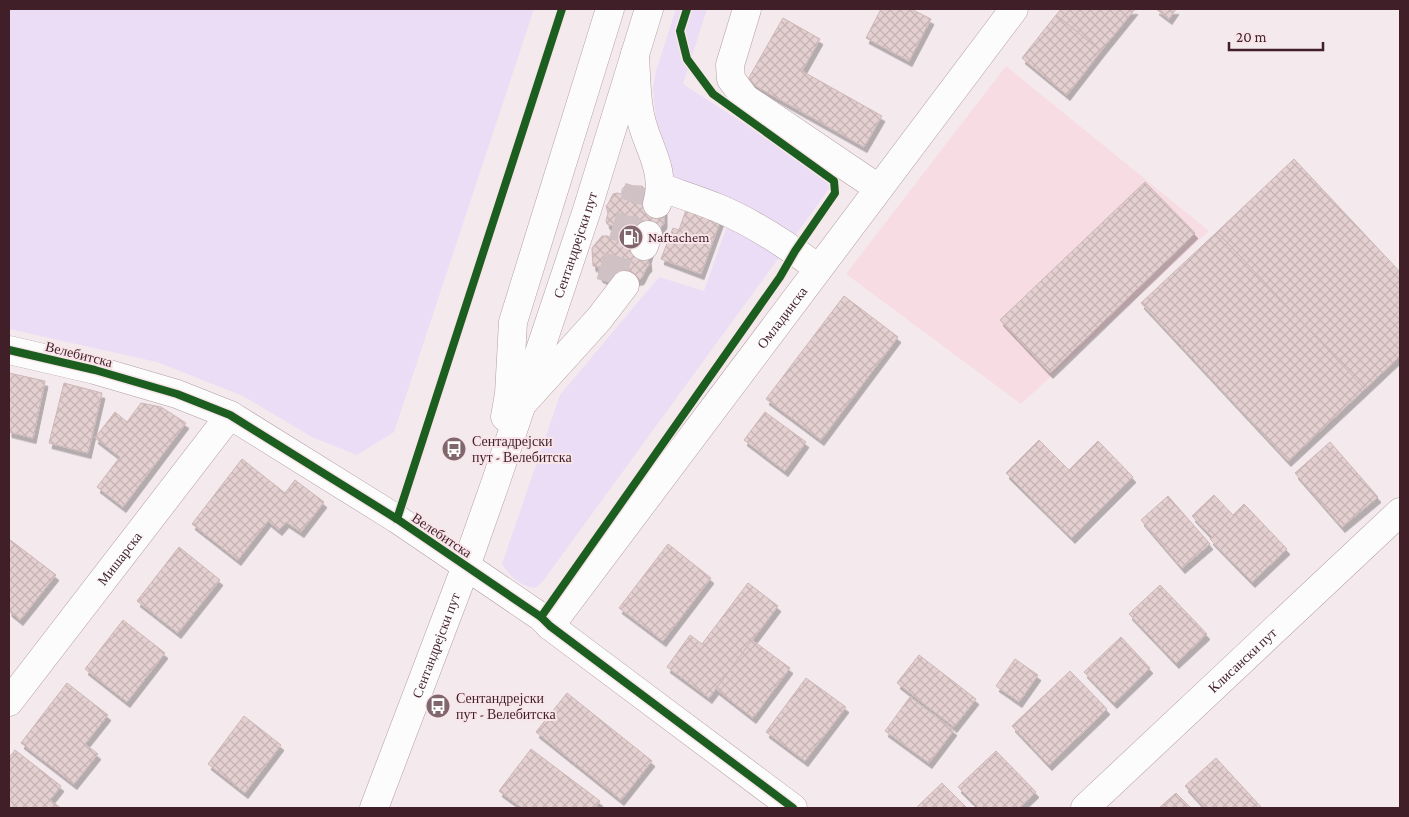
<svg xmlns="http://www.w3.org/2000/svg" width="1409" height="817" font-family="'Crimson Pro',serif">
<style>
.built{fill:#f8dce3}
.green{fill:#ebddf5}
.building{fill:url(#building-cross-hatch);stroke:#cdb7b8;filter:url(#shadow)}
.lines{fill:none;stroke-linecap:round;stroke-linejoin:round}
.minor-tunnel{stroke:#d0c1c5;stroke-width:28;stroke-dasharray:28 14;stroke-linecap:butt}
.minor-casing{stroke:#b29ea4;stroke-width:29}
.major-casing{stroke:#b29ea4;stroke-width:29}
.minor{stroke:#fdfcfc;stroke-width:28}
.major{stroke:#fdfcfc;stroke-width:28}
.cycleway-casing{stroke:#f8e5e9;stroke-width:11}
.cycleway{stroke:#1b5e20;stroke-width:8}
.labels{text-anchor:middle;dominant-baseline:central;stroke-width:4;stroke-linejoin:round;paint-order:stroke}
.poi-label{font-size:14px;fill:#411f29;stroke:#f8e5e9;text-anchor:start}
.street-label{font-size:14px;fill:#411f29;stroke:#f8e5e9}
</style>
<defs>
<pattern id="building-cross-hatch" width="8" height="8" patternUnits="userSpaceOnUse" patternTransform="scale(1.25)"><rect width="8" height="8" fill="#e4d0d1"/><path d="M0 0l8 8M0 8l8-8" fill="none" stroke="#c5b2b3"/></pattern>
<filter id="shadow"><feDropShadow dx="3" dy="5.5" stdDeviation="0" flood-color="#0004"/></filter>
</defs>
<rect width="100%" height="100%" fill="#f4e9ec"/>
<path class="built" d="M1006,66L1209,231L1021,404L846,274Z"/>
<g class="green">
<path d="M9,9H534L394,432L357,455L312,437L243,396L157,362L9,329Z"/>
<path d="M676,9H707L683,84L834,182L543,581L535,588C519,585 511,577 502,564L560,395L659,277L704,291L733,209L679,190L656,119L653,89L656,71Z"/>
</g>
<g class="building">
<path d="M881,9H911L931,19L909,61L866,38Z"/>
<path d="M1061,9H1135L1101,51L1056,15Z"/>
<path d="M1156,9H1176L1169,19Z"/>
<path d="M1056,15L1101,51L1067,95L1022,58Z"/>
<path d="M783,18L820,39L802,71L882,116L864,147L747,81Z"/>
<path d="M1294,159L1400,272V356L1365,389L1217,232Z"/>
<path d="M1145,182L1195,233L1050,373L1000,320Z"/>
<path d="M625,186H642L664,209V223L656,234L648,258L649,266L646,269L641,279L613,286L607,280L600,277L598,272L600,267L593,266L592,248L602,236H608L611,239L616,223L613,226L607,224L606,221L608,213L606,206L608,204L613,194L617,193L622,194V189Z"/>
<path d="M687,207L721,219L701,274L661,259L673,228L679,230Z"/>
<path d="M1217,232L1365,389L1288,461L1141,303Z"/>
<path d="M844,296L898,337L821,440L766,399Z"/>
<path d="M9,373L45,381L33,438L9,432Z"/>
<path d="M64,383L102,393L88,453L49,443Z"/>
<path d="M141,403L161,407L186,423L123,507L97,487L120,457L95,438L115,412L127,422Z"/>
<path d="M765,412L806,442L785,471L744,440Z"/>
<path d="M1039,440L1069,470L1098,441L1133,477L1072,538L1006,473Z"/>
<path d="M1330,442L1378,497L1342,527L1295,473Z"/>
<path d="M242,459L285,493L295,480L324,502L301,532L286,522L279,530L268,521L238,560L192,524Z"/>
<path d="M1214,495L1233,515L1244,504L1287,549L1252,582L1210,539L1212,537L1192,516Z"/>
<path d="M1168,496L1210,544L1182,568L1141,520Z"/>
<path d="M9,539L56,575L20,620L9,611Z"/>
<path d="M668,544L711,578L663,641L619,608Z"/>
<path d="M179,547L220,580L178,633L137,601Z"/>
<path d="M748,583L778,606L709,698L667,667L690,635L702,644Z"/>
<path d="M1160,585L1207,634L1176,663L1129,614Z"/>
<path d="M123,620L165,653L127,702L85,669Z"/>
<path d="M1121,637L1150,668L1114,703L1084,672Z"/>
<path d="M752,640L790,668L753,718L716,689Z"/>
<path d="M919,655L976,699L954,727L897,683Z"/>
<path d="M1015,659L1038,675L1019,702L996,686Z"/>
<path d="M1070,671L1107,709L1049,765L1012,726Z"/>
<path d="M806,678L846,707L805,761L766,732Z"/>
<path d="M67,683L108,715L85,744L98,754L74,784L21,743Z"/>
<path d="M567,693L652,761L621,800L536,732Z"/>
<path d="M910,697L954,730L929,763L885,731Z"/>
<path d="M244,716L281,745L245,793L208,764Z"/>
<path d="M531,749L600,801L595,808H522L499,791Z"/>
<path d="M15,750L61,786L50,800L61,808H9V758Z"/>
<path d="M996,751L1036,792L1019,808H979L958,787Z"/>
<path d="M1216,758L1262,808H1205L1185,786Z"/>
<path d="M942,783L967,808H916Z"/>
<path d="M1176,793L1191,808H1159Z"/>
</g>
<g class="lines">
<path class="minor-tunnel" d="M610,283L639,187"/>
<defs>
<g id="minor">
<path d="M747,9L730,65L731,79L745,98L878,188"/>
<path d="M635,54C636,72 636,91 639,109C643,143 668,167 657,204"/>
<path d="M660,187C679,194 699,200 718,208C754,223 787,245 818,268"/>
<path d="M644,246L648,235"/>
<path d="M9,350L95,370L177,394L230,415L397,519L541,617L550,626L793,808"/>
<path d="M523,403L599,319L625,285"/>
<path id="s1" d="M550,626L1014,9"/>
<path id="s2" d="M9,702L230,415"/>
<path id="s3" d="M1085,808L1400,512"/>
</g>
<g id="major">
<path d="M505,417L509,394L513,322L610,9"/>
<path id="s4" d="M374,808L466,566L496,481L587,210L649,9"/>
</g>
</defs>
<use href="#minor" class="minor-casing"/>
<use href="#major" class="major-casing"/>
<use href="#minor" class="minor"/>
<use href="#major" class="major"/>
<defs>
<g id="cycleway">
<path d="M9,350L95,370L177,394L230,415L397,519L541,617L550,626L793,808"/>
<path d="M397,519L562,9"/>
<path d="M541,617L780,277L795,251L835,193L834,181L713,94L687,59L680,31L687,9"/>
</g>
</defs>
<use href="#cycleway" class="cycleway-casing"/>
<use href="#cycleway" class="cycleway"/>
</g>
<defs>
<symbol id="fuel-disc" viewBox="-11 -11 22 22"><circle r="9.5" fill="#80666d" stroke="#f8e5e9"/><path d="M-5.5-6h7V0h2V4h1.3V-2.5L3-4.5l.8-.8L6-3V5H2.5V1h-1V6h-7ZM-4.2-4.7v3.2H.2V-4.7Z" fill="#fff"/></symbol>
<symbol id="bus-disc" viewBox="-11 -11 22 22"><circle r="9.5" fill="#80666d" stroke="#f8e5e9"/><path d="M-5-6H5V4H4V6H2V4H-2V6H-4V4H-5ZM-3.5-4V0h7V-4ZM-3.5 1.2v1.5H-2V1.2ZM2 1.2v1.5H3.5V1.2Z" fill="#fff"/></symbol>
</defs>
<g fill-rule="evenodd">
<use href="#fuel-disc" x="617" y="223" width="28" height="28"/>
<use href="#bus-disc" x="440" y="435" width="28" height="28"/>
<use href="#bus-disc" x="424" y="692" width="28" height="28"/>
</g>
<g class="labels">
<g class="poi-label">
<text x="648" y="237">Naftachem</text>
<text x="472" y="441">Сентадрејски<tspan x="472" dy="16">пут - Велебитска</tspan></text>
<text x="456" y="698">Сентандрејски<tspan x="456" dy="16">пут - Велебитска</tspan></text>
</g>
<g class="street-label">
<text stroke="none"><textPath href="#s4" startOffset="598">Сентандрејски пут</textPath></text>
<text stroke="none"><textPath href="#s1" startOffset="386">Омладинска</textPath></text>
<text transform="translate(79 354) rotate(14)">Велебитска</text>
<text transform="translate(442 535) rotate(34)">Велебитска</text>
<text stroke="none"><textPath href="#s2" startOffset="181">Мишарска</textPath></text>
<text stroke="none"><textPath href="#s4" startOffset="174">Сентандрејски пут</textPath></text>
<text stroke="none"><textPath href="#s3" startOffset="216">Клисански пут</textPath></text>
</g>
</g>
<rect width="1409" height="817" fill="none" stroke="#411f29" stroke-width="20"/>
<path d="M1229 42v8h94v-8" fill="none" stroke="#411f29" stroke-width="2.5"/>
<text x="1236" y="42" font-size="15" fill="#411f29" stroke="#f8e5e9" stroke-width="4" paint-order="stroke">20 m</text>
</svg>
